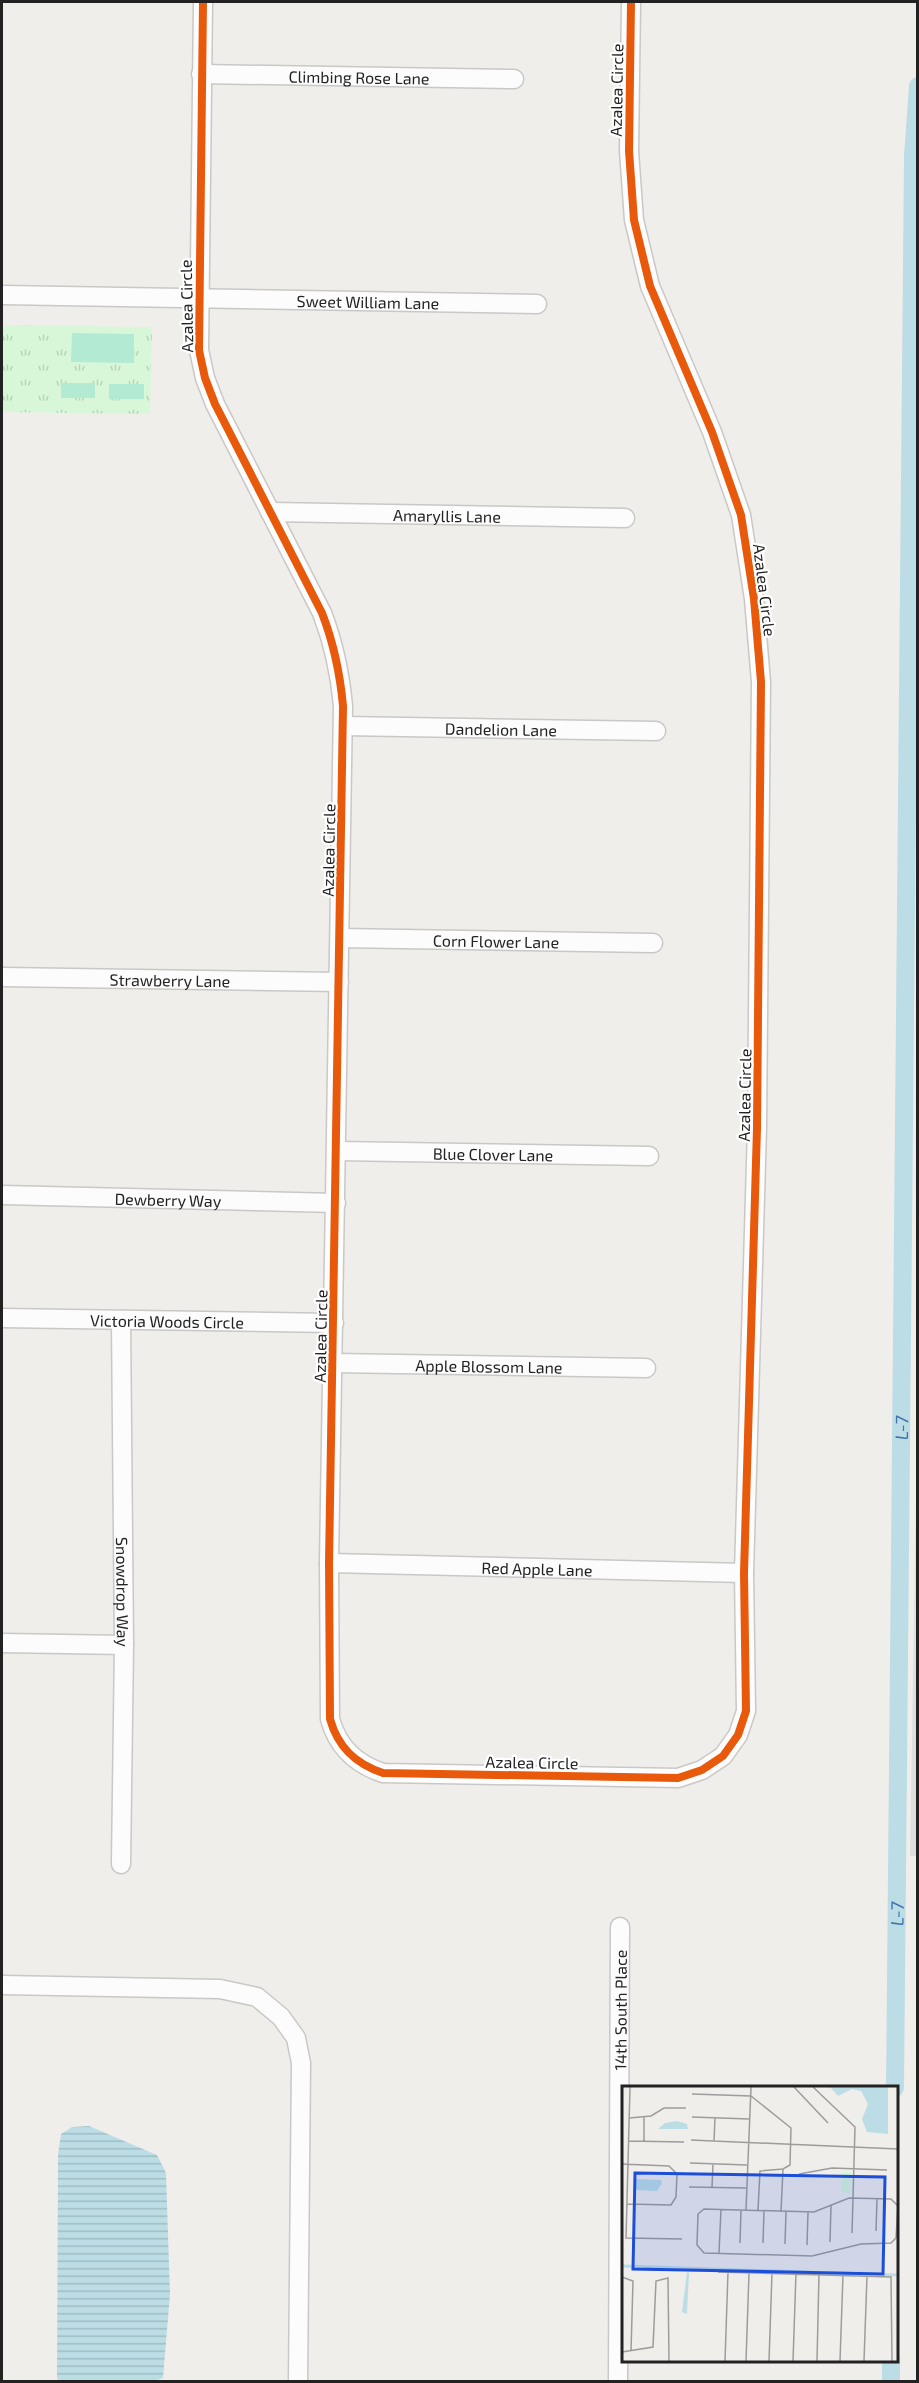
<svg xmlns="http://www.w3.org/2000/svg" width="919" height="2383" font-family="'Exo 2',sans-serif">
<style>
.residential{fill:#dfdedc}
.park{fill:url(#park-tufts)}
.pitch{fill:#b3ead3}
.water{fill:url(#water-rules)}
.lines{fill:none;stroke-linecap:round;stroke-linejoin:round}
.canal{stroke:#bcdde5;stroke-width:18}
.street-casing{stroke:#c9c8c7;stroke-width:21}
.street{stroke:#fdfcfc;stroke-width:18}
.cycleway-casing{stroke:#fff;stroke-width:11}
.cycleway{stroke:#e8590c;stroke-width:8}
.labels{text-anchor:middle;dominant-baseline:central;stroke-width:4.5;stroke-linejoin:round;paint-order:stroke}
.street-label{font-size:16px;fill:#222;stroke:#fff}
.water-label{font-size:18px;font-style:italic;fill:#4076aa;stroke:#fff}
.inset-river{fill:none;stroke:#bcdde5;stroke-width:3}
.inset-road{fill:none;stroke:#9e9c9b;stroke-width:1.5}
.view{fill:#1d4ed8;fill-opacity:0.15;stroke:#1d4ed8;stroke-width:3}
.inset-edge{fill:none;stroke:#222;stroke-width:3}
</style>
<defs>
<pattern id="park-tufts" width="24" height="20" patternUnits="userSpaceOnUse" patternTransform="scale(1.5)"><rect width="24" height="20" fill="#d8f7d8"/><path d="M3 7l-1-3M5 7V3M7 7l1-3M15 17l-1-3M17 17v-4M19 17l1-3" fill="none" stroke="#b9d3b9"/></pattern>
<pattern id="water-rules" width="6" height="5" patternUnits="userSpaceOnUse" patternTransform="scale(1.5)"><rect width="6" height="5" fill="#bcdde5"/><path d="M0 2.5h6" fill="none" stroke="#a1bdc4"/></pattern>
</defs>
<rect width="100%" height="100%" fill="#f0eeeb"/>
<path class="residential" d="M917,1445L918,1856H910Z"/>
<path class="park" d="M2,325L152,327L150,414L2,412Z"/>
<g class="pitch">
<path d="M72,333L134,334V363L71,362Z"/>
<rect x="61" y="383" width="34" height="15"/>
<rect x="109" y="384" width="35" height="15"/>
</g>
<path class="water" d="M89,2126L157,2155L166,2173L170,2294L163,2378L154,2381L63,2382L57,2379L58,2155L61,2134L72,2127Z"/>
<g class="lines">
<g class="canal">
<path id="s1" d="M895,2088L913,156L918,86"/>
<path d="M891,2382V2360"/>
</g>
<defs>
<g id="street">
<path d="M203,2L199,350L205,378L215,404L322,613C334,644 340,673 343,706L329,1563L330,1719C338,1748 356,1764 383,1773L678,1778L702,1770L723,1756L738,1735L746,1711L744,1573L757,1128L761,682L754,599L741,515L712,432L650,286L634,220L629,151L631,2"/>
<path id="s2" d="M201,74L514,79"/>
<path id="s3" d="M2,295L537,304"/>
<path id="s4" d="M270,512L625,518"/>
<path id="s5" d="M343,726L656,731"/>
<path id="s6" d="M340,938L653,943"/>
<path id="s7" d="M2,977L339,982"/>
<path id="s8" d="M337,1151L649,1156"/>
<path id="s9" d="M2,1195L336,1203"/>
<path id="s10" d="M2,1318L334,1323"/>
<path id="s11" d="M121,1320L124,1645L121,1864"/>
<path id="s12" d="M333,1363L646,1368"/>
<path id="s13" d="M329,1563L744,1573"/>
<path d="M2,1643L124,1645"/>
<path d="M2,1985L220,1989L257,1997L281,2017L296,2038L301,2063L298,2382"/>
<path id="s14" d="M618,2382L620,1927"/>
</g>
</defs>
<use href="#street" class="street-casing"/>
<use href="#street" class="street"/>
<defs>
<path id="cycleway" d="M203,2L199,350L205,378L215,404L322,613C334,644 340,673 343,706L329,1563L330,1719C338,1748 356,1764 383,1773L678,1778L702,1770L723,1756L738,1735L746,1711L744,1573L757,1128L761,682L754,599L741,515L712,432L650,286L634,220L629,151L631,2"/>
</defs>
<use href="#cycleway" class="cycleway-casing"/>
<use href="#cycleway" class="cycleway"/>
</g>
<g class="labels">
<g class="street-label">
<text stroke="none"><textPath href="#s2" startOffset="158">Climbing Rose Lane</textPath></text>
<text transform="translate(616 90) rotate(-89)">Azalea Circle</text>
<text stroke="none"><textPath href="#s3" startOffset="366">Sweet William Lane</textPath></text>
<text transform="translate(186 306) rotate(-91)">Azalea Circle</text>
<text stroke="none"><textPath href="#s4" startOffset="177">Amaryllis Lane</textPath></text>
<text transform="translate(765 590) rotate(83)">Azalea Circle</text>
<text stroke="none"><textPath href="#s5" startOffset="158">Dandelion Lane</textPath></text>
<text transform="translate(328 850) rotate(-89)">Azalea Circle</text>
<text stroke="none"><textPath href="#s6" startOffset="156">Corn Flower Lane</textPath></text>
<text stroke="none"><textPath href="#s7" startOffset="168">Strawberry Lane</textPath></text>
<text transform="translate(744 1095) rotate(-89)">Azalea Circle</text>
<text stroke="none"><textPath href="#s8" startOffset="156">Blue Clover Lane</textPath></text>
<text stroke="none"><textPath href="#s9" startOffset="166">Dewberry Way</textPath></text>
<text stroke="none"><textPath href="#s10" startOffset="165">Victoria Woods Circle</textPath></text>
<text transform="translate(320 1336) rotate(-89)">Azalea Circle</text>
<text stroke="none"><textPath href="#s12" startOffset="156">Apple Blossom Lane</textPath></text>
<text stroke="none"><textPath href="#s13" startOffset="208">Red Apple Lane</textPath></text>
<text stroke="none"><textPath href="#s11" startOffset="272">Snowdrop Way</textPath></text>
<text transform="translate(532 1762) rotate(1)">Azalea Circle</text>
<text stroke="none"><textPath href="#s14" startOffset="372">14th South Place</textPath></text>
</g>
<g class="water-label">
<text stroke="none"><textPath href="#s1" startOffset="660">L-7</textPath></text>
<text stroke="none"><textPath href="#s1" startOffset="174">L-7</textPath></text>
</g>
</g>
<g transform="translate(622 2086)">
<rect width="276" height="276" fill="#f0eeeb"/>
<path d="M220,86H229L228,107L219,106Z" fill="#d8f7d8"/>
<path d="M208,1H266V48L245,46L240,33L246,18L239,5L230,3L216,10ZM55,35L65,38L66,43H36L43,37ZM13,93L39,94L40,97L35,105L13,104ZM65,186L67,187L65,228L60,226Z" fill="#bcdde5"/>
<path class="inset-river" d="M0,180L276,189"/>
<path class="inset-road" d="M8,1L4,152L60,153M172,1L206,37M191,1L233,41L230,147M70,8L129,10L169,42L168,79L161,83L138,85L136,124M70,31L127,33M7,32L29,30L42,22H64M69,54L276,63M6,55L62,56M22,55V31M92,55L93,32M68,77L125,79M0,78L47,80L55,88L54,111L49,119L5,118M177,88L210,82L265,84M67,101L124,102M90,101L91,78M276,120L269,113L227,112L192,126L82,123L76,128L75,159L82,167L190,170L239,158L269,157L274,152L276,120M124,124L129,1M159,125L161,83M254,145L255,112M208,156L209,119M118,157L119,124M141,157L142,125M163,158L164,125M185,159L186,126M97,167L99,123M96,186L269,191L270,275M0,191L11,195L9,265M0,266L31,261L34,195L46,192L47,275M103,275L106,186M124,275L127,187M147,275L150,187M171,275L174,187M195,275L197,188M218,275L221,189M242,275L245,190"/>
<path class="view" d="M13,87L263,91L261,188L11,183Z"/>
<rect width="276" height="276" class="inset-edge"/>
</g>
<rect width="919" height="2383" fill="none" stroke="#222222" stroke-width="6"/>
</svg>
